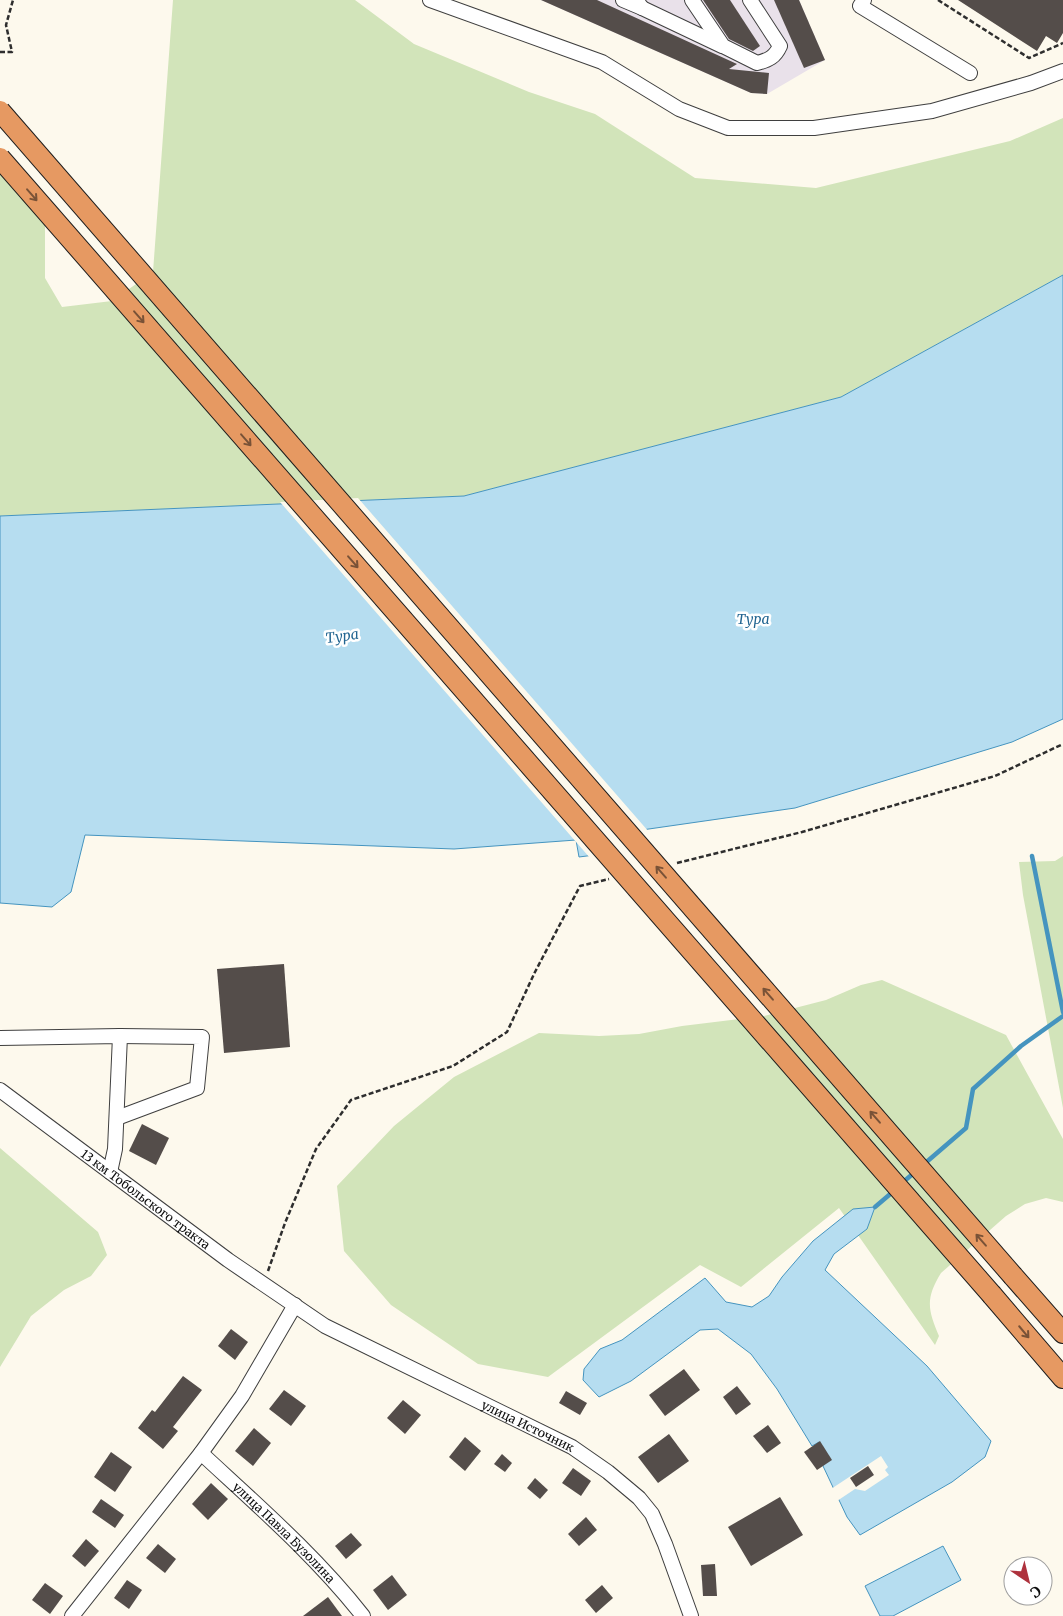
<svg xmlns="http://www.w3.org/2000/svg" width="1063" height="1616" font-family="Merriweather,serif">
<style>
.industrial{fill:#e9e1ea}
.green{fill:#d2e4ba}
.water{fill:#b6ddf0;stroke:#4594bf}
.pier{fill:#fdf9ed}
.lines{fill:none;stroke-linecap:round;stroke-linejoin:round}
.stream{stroke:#4594bf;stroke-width:4.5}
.building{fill:#544d4a}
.minor-casing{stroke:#3f3f3f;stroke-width:16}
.highway-casing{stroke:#1d1d1d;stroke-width:22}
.path{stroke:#2e2e2e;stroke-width:2.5;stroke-dasharray:5 2.5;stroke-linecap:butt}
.minor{stroke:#fff;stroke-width:14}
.highway{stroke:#e69962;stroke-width:20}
.highway-bridge-casing{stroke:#1d1d1d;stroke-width:22;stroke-linecap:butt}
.highway-bridge{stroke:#e69962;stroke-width:20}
.oneway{stroke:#795237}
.labels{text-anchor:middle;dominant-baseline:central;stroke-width:5;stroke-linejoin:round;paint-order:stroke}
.street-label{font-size:12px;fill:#0c0c0c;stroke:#fff}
.water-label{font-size:14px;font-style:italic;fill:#226591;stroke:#fff}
</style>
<rect width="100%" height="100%" fill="#fdf9ed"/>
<path class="industrial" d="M541,0H799L825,60L767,94L751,93Z"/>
<g class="green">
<path d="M173,0H355L414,44L529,92L595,114L695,178L816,188L1010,141L1063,118V275L841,397L464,496L0,516V172L45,222V278L62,307L112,301L153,272Z"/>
<path d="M1063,856V1108L1023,895L1019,862L1055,861Z"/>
<path d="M882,980L1006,1035L1063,1139V1202L1046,1198L1025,1204L1006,1216L941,1273C925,1299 928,1310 939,1336L935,1345L839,1208L741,1287L700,1265L548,1377L478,1364L391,1305L344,1251L337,1186L394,1126L454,1077L539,1033L599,1036L639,1034L682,1026L764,1016L826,1000L861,985Z"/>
<path d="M0,1148L98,1232L107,1255L91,1276L64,1290L31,1316L0,1367Z"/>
</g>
<g class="water">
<path d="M1063,275V719L1012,742L795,808L607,835L610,853L579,857L576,840L454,849L85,835L71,892L52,907L0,903V516L464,496L841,397Z"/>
<path d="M875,1207L867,1229L834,1254L825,1270L927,1366L991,1441L985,1457L952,1482L860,1535L847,1517L823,1466L819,1442L812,1446L777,1389L751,1354L718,1329L700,1330L631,1381L599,1397L583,1380L584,1369L600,1349L622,1340L705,1278L726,1302L752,1307L769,1296L782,1277L813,1241L853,1209Z"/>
<path d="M943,1546L961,1580L893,1616H880L865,1586Z"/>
</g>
<g class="pier">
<path d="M358,498L649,832L610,837L612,853L610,856L590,858L280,502Z"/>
<path d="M881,1456L888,1467L885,1470L889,1475L865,1491L855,1489L837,1501L831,1489Z"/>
</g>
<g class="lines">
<g class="stream">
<path d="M1032,856L1063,1012"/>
<path d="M923,1165L966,1128L973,1089L1021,1046L1063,1016"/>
<path d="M902,1183L915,1172"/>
<path d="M875,1207L895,1190"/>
</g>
</g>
<g class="building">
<path d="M541,0H597L737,64L729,69L769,73L767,94L751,93Z"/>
<path d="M703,0H730L760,46L753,51L729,39Z"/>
<path d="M774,0H799L825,60L804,68Z"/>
<path d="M958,0H1063V33L1057,43L1046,36L1037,51Z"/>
<path d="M284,964L290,1047L224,1053L217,969Z"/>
<path d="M142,1124L169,1138L156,1165L129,1151Z"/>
<path d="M231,1329L248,1342L235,1360L218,1346Z"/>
<path d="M684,1369L700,1390L665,1416L649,1395Z"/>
<path d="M183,1376L202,1390L173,1427L178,1431L163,1449L138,1428L152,1410L155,1412Z"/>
<path d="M737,1386L751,1404L736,1415L723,1397Z"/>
<path d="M284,1390L306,1406L291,1426L269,1409Z"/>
<path d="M566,1391L587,1403L580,1415L559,1403Z"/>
<path d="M403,1400L421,1415L405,1434L387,1418Z"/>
<path d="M768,1425L781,1443L767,1453L753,1436Z"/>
<path d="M254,1428L271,1443L253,1466L235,1451Z"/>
<path d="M669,1434L689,1461L658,1483L638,1457Z"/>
<path d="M465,1437L481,1451L465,1471L449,1457Z"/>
<path d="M820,1441L832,1460L817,1470L804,1452Z"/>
<path d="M111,1452L132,1467L115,1492L94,1477Z"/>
<path d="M502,1454L512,1463L505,1472L494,1464Z"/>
<path d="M868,1466L874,1475L856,1487L850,1478Z"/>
<path d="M573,1468L591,1481L581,1496L562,1483Z"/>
<path d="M535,1478L548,1490L540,1499L527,1488Z"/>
<path d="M211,1483L228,1499L208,1520L192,1504Z"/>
<path d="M780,1497L803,1535L751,1566L728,1527Z"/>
<path d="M101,1499L124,1515L115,1528L92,1512Z"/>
<path d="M586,1517L597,1530L579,1546L568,1534Z"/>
<path d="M351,1533L362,1545L346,1559L335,1546Z"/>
<path d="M86,1539L99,1551L85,1567L72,1556Z"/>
<path d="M158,1544L176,1559L165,1573L146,1558Z"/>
<path d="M715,1564L717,1596H703L701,1565Z"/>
<path d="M392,1575L407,1595L388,1610L373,1590Z"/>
<path d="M127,1580L142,1590L129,1609L114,1598Z"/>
<path d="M45,1583L63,1596L50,1614L32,1600Z"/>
<path d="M602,1585L613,1598L596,1613L585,1600Z"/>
<path d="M328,1597L342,1616H303Z"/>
</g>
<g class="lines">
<defs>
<g id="minor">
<path d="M430,0L602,62L679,109L728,128H814L932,111L1031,83L1063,71"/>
<path d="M623,0L642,8L637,1"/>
<path d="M692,0L723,46L757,63C769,60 775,57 780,46L750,0"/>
<path d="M864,0L860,6L970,73"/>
<path d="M642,8L722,46"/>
<path d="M0,1038L120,1036L115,1149L110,1172"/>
<path id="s1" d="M0,1090L228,1260L325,1326L572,1447L608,1472L639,1498L652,1514L665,1544L691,1616"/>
<path d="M117,1118L197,1088L202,1037L120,1036"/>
<path id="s2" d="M201,1453C257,1505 316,1556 363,1616"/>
<path d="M72,1616L201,1453L242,1396L295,1305"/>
</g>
<g id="highway">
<path d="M1013,1276L1063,1333"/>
<path d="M992,1295L1063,1378"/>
</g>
</defs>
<use href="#minor" class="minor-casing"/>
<use href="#highway" class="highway-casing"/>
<g class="path">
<path d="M938,0L1029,58L1063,43"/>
<path d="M0,52H12L6,25L13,0"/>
<path d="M677,863L802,832L995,776L1063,744"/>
<path d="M268,1271L285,1223L316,1149L351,1100L453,1066L507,1032L535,972L580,886L609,879"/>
</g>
<use href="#minor" class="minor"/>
<use href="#highway" class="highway"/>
<defs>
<g id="highway-bridge">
<path d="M0,111L1013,1276"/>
<path d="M0,158L992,1295"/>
</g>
</defs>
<use href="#highway-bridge" class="highway-bridge-casing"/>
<use href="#highway-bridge" class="highway-bridge"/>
</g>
<defs><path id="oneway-shaft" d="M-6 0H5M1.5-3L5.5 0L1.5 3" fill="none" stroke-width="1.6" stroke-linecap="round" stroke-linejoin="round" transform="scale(1.25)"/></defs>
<g class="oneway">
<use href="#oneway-shaft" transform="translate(32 195) rotate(49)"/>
<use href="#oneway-shaft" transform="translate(139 317) rotate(49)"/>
<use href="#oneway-shaft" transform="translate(246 440) rotate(49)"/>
<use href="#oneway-shaft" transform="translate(353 562) rotate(49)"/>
<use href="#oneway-shaft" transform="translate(661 872) rotate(-131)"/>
<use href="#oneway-shaft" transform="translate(768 994) rotate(-131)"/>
<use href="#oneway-shaft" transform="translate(875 1117) rotate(-131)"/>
<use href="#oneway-shaft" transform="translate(981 1240) rotate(-131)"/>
<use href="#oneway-shaft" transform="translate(1024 1332) rotate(50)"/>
</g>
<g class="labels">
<g class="street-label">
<text stroke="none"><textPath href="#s1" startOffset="182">13 км Тобольского тракта</textPath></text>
<text stroke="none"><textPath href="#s1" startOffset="628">улица Источник</textPath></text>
<text stroke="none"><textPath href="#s2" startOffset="115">улица Павла Бузолина</textPath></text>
</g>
<g class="water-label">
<text x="753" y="619">Тура</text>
<text transform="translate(342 636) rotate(-8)">Тура</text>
</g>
</g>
<g transform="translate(1028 1581) rotate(145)"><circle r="24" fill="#ffffff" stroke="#9e9e9e"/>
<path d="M0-4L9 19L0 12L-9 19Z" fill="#ae323d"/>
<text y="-8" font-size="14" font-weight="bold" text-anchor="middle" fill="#0c0c0c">С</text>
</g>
</svg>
